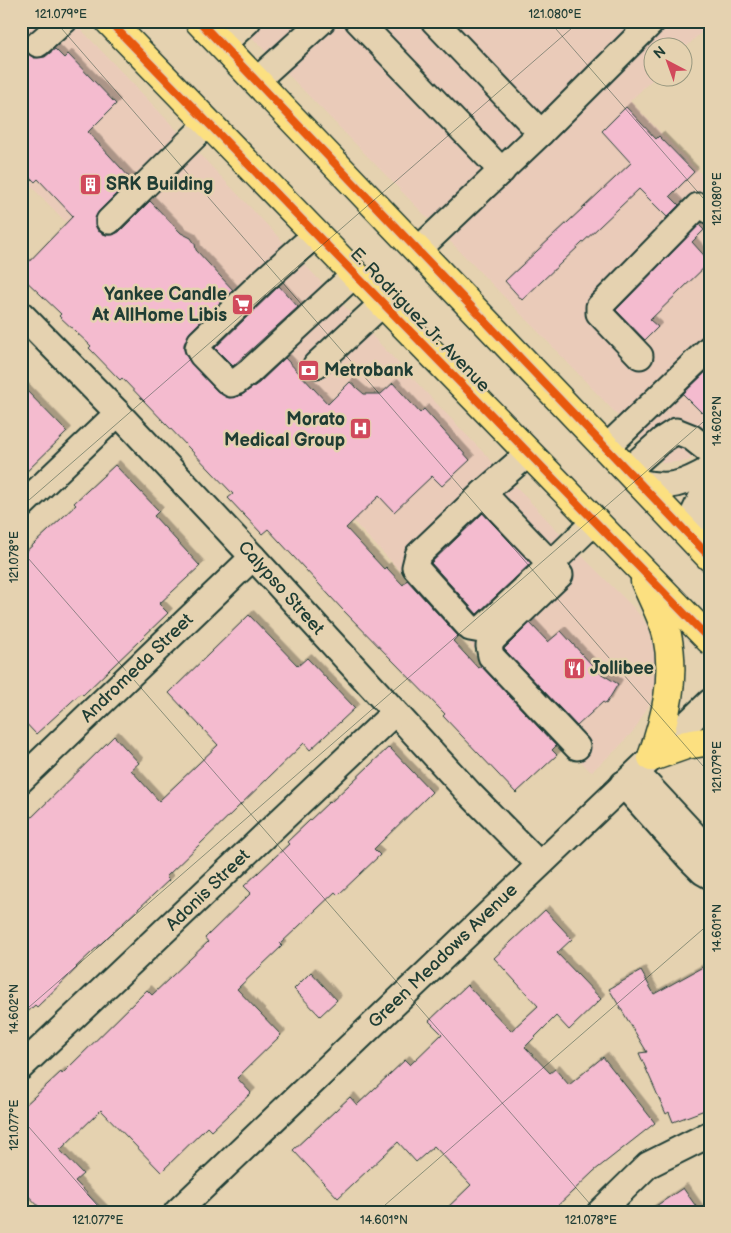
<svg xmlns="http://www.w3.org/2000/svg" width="731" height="1233" font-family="'Balsamiq Sans',sans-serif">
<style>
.built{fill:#eacbb9}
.building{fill:#f4bbcf;stroke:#1f3d34;filter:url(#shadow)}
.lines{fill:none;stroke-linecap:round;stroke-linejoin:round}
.minor-casing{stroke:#1f3d34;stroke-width:29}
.major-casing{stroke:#1f3d34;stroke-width:31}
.minor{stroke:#e5d2b0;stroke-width:25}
.major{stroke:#fce080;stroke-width:28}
.cycleway-casing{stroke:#e5d2b0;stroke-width:11}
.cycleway{stroke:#e8590c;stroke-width:8}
.ticks{fill:none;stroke:#1f3d34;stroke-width:1;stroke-opacity:0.45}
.labels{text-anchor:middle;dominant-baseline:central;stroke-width:5;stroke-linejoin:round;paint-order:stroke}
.poi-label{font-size:18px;font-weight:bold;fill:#1f3d34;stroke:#e5d2b0;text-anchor:start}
.street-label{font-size:18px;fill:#1f3d34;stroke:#e5d2b0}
.neatline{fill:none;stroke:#1f3d34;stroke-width:2}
.ticks-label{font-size:12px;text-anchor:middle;fill:#1f3d34}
</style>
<defs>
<filter id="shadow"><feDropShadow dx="4.5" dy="-4.5" stdDeviation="0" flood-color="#0004"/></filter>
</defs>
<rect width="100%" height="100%" fill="#e5d2b0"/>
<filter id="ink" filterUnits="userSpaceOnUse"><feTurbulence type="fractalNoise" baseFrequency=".02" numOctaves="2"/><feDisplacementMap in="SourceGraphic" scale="10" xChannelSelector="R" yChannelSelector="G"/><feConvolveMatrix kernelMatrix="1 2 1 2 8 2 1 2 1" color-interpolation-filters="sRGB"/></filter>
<g filter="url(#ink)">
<g class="built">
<path d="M21,21H73L575,549L634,608L648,626L655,654L656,681L649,705L635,729L617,749L591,772L181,340L21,176Z"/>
<path d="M236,21H710V24L684,49V48H654V78L630,101L710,183V186L704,192L710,198V440L688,461L663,463L549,343Z"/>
</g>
<g class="building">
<path d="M21,33L26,38L24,46L28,54L34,58L45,57L55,49L64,58L68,54L116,104L88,132L131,179L99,211L95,218V225L98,231L106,235H113L119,232L150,201L181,233L191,238L195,244L196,250L233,290L190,332L184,344V350L190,362L217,391L229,398L242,395L259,383L285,358L328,404L350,382L364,394H381L393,383L420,413L424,409L470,460L442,486L432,476L394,512L379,496L346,528L384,569L386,567L403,585L407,580L458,636L453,641L478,668L481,666L556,746L552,750L557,755L516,793L443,716L445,714L342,609L268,529L262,534L228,498L233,494L122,378L120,380L89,348L91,346L59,316L61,314L21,276V270L73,216L38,179L35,182L21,168Z"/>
<path d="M626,107L656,139L659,136L694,172L670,196L679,205L667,217L639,189L522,300L505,281L631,163L602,131Z"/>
<path d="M699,225L704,230L692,242L710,262L650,320L658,327L645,340L616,310Z"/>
<path d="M279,286L298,307L233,366L215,348Z"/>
<path d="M710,368V421L683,394Z"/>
<path d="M21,385L67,432L21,477Z"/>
<path d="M115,465L159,511L154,516L200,566L159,604L168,613L83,695L81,693L36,734L21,718V556L76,505L74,503Z"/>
<path d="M483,513L531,563L477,614L431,563Z"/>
<path d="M249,615L298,666L307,658L355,708L310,750L304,743L166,877L169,880L76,967L77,968L37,1007L35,1005L21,1018V828L114,736L139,763L131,770L159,801L218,745L169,693Z"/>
<path d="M530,623L548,642L561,631L593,666L592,668L618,684L606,704L603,702L577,726L504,649Z"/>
<path d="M389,747L432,792L374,849L380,855L338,895L335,892L280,944L282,946L237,989L281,1035L237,1078L251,1093L211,1131L207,1127L161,1172L101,1110L60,1150L83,1174L75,1181L105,1212H44L21,1188V1109L61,1072L62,1074L147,990L152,995L208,942L205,938L251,893L244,886L289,844L287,842L329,802L330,803Z"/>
<path d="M545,910L572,939L557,953L601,999L569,1030L556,1016L525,1047L550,1073L555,1069L569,1085L603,1057L655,1123L594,1171L551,1212H443L471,1185L434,1146L416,1162L398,1142L338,1198L293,1150L350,1097L357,1105L405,1060L410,1065L442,1034L429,1021L467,985L511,1031L538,1006L494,958Z"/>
<path d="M710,963V1108L673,1122L669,1112L666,1114L639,1053L647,1052L609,989L641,971L654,994Z"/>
<path d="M311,972L337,1000L320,1016L294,989Z"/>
<path d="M683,1188L700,1212H647Z"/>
</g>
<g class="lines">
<defs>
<g id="minor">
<path d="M358,21L502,171"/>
<path d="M434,21L541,133"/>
<path d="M38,44L64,21"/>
<path d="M222,45L248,21"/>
<path d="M256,81L322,21"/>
<path d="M109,221L208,123"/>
<path d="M316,234L261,283L200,342L198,348L202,355L227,381L231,384L236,382L249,372L355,274"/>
<path d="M418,250L541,133L653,21"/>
<path d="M21,314L118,413L253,557L471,795L539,864"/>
<path d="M640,356L599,313V307L698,206H705L710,211"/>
<path d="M316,365L383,303"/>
<path d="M606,448L710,348"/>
<path d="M529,453L483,493L551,564L595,521"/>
<path d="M628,470L662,440L676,431L691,437L710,452"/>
<path d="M638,482C670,489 682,485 710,469"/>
<path d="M483,493L418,555L415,567L470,628L481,630L551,564L560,575L493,639L489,646L491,656L577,747"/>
<path d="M21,506L118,413"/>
<path d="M694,541V513L710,480"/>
<path d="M21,780L253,557"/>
<path d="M646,783L710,852"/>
<path d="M623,784L690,859L703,872L710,876"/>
<path d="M21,1067L394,713"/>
<path d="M177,1212L710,702"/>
<path d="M600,1212L648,1165L710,1134"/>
</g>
<g id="major">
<path d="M109,21L710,640"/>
<path d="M199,21L710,557"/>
<path d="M645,581C652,598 663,618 667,635C676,678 666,717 652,757"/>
<path d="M652,757L686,745L710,741"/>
</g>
</defs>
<use href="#minor" class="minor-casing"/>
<use href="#major" class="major-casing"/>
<use href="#minor" class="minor"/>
<use href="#major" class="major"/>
<defs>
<g id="cycleway">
<path d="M109,21L710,640"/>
<path d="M199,21L710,557"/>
</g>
</defs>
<use href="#cycleway" class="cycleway-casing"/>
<use href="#cycleway" class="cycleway"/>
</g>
</g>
<path class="ticks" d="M55,21L710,774M549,21L710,206M21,507L580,21M21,550L597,1212M21,1014L710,416M21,1118L103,1212M377,1212L710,923"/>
<defs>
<symbol id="building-square" viewBox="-11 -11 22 22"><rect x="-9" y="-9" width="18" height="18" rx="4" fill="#d1495b" stroke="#e5d2b0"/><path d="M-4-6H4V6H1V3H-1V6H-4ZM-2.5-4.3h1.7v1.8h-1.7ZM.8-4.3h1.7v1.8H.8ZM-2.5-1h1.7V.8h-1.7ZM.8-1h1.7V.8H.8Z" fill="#fff"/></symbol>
<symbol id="supermarket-square" viewBox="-11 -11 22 22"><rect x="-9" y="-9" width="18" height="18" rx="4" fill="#d1495b" stroke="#e5d2b0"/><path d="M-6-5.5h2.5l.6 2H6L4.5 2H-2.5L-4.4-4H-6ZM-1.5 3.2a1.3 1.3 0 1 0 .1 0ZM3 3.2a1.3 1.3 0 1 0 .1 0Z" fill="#fff"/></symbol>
<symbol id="bank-square" viewBox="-11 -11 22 22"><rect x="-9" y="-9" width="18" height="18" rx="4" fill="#d1495b" stroke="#e5d2b0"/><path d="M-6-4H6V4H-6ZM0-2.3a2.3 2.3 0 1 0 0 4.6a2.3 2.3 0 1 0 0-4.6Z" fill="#fff"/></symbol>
<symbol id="hospital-square" viewBox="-11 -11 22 22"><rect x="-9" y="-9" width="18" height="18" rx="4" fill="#d1495b" stroke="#e5d2b0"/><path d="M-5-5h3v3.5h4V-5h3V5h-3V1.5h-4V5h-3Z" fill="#fff"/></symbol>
<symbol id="restaurant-square" viewBox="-11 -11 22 22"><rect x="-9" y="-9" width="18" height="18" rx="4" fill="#d1495b" stroke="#e5d2b0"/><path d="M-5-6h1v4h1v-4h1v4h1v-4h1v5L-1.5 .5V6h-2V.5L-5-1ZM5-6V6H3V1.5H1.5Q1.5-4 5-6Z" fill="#fff"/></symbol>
</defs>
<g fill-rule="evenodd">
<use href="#building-square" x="78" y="172" width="25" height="25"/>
<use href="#supermarket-square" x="230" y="292" width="25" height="25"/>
<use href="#bank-square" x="296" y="358" width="25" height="25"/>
<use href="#hospital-square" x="348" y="416" width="25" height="25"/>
<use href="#restaurant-square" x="562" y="656" width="25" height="25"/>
</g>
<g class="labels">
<g class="poi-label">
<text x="106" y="184">SRK Building</text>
<text x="227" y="294" text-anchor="end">Yankee Candle<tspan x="227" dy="21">At AllHome Libis</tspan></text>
<text x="324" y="370">Metrobank</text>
<text x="345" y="419" text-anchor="end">Morato<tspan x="345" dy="21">Medical Group</tspan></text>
<text x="590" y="668">Jollibee</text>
</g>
<g class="street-label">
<text transform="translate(420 320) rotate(46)">E. Rodriguez Jr. Avenue</text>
<text transform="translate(281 588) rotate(48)">Calypso Street</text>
<text transform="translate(137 668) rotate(-44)">Andromeda Street</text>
<text transform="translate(208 890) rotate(-44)">Adonis Street</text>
<text transform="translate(443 956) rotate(-44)">Green Meadows Avenue</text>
</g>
</g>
<rect width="731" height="1233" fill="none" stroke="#e5d2b0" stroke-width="55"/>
<g transform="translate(668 62) rotate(319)"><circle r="24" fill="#e5d2b0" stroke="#96967e"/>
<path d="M0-4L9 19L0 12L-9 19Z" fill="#d1495b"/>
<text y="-8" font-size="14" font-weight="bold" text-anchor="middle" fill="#1f3d34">N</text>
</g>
<rect x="28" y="28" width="676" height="1178" class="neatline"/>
<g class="ticks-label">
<text x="61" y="18">121.079°E</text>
<text x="555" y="18">121.080°E</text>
<text transform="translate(717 199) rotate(-90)" y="4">121.080°E</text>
<text transform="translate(717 421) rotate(-90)" y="4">14.602°N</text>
<text transform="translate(14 557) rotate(-90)" y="4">121.078°E</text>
<text transform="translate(717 767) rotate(-90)" y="4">121.079°E</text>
<text transform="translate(717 928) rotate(-90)" y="4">14.601°N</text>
<text transform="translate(14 1009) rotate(-90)" y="4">14.602°N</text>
<text transform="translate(14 1125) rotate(-90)" y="4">121.077°E</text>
<text x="98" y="1224">121.077°E</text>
<text x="384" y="1224">14.601°N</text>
<text x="591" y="1224">121.078°E</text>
</g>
</svg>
